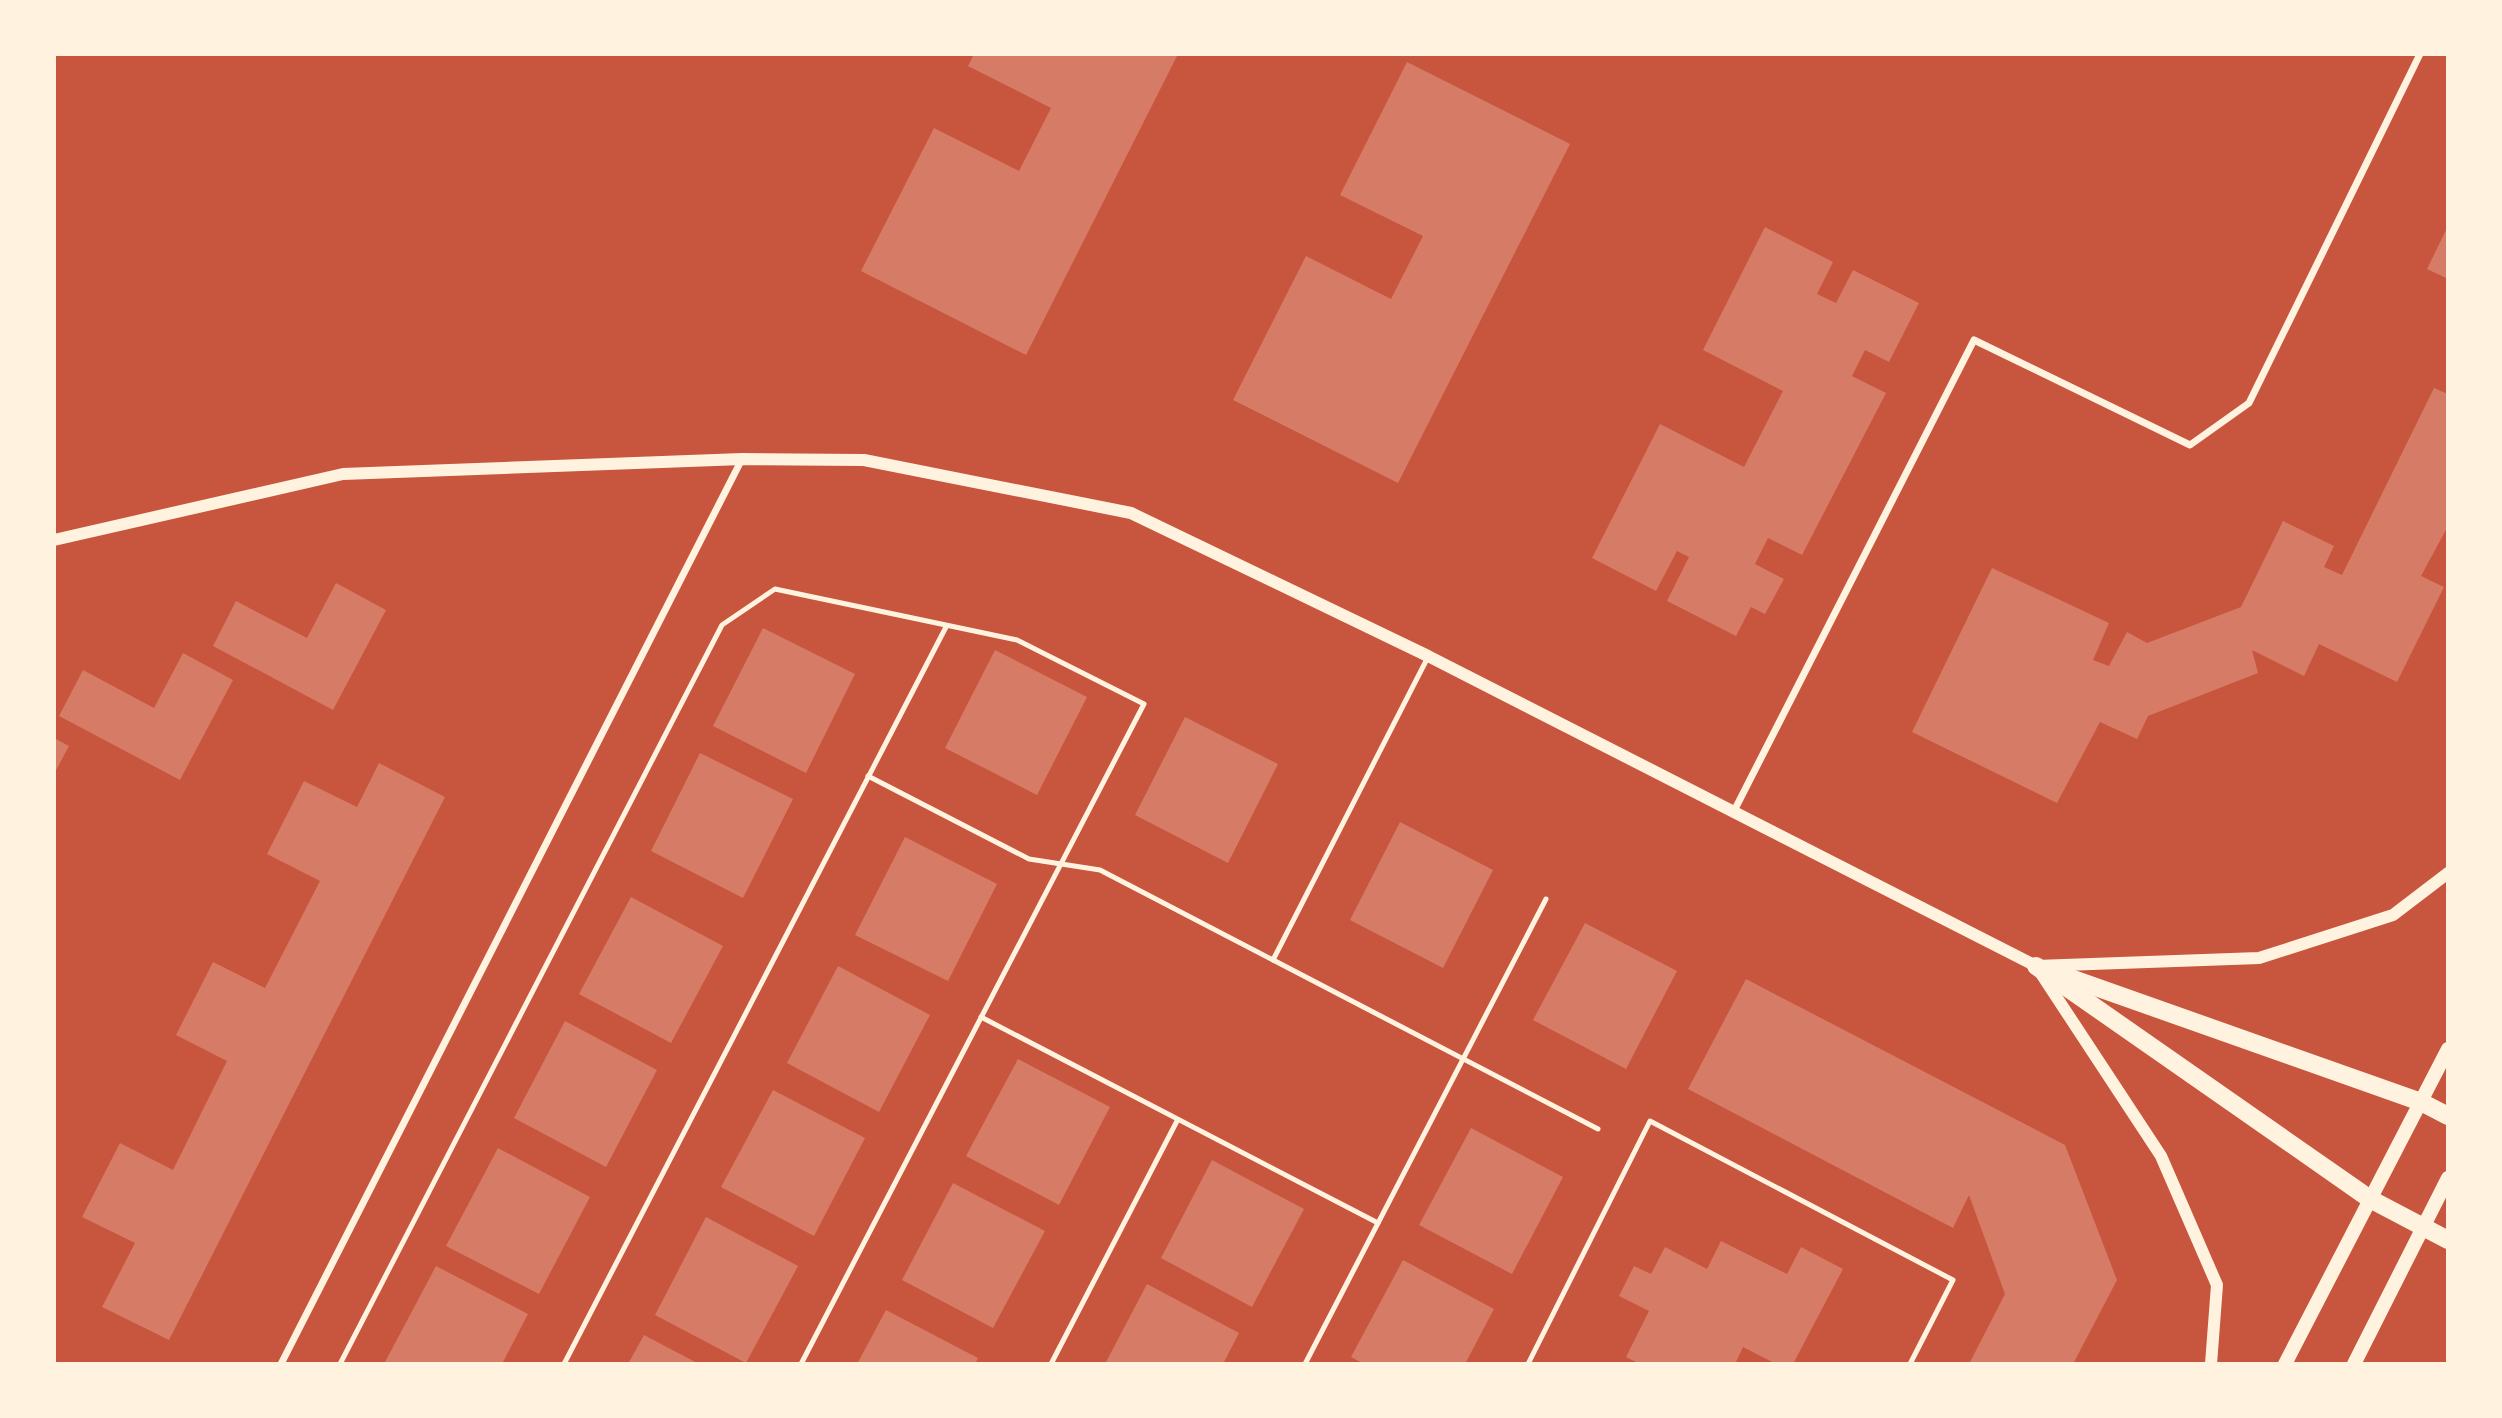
<svg xmlns="http://www.w3.org/2000/svg" width="2502" height="1418" font-family="'PT Serif',serif">
<style>
.building{fill:#d67c66}
.lines{fill:none;stroke-linecap:round;stroke-linejoin:round}
.service{stroke:#fff3e0;stroke-width:5}
.minor{stroke:#fff3e0;stroke-width:7}
.tertiary{stroke:#fff3e0;stroke-width:12}
.secondary{stroke:#fff3e0;stroke-width:14}
.primary{stroke:#fff3e0;stroke-width:18}
</style>
<rect width="100%" height="100%" fill="#c8553d"/>
<g class="building">
<path d="M974,54H1178L1026,355L861,271L934,128L1019,171L1051,108L968,66Z"/>
<path d="M1407,62L1570,144L1398,483L1233,400L1306,256L1391,299L1423,236L1340,195Z"/>
<path d="M2448,226V279L2427,269Z"/>
<path d="M1765,227L1833,262L1817,294L1836,303L1853,270L1919,303L1889,362L1865,350L1852,376L1886,393L1802,555L1768,538L1755,564L1784,579L1765,614L1751,607L1736,636L1667,601L1689,557L1677,551L1656,591L1592,558L1660,424L1744,467L1783,391L1703,350Z"/>
<path d="M2434,388L2448,394V526L2421,576L2444,587L2397,682L2319,644L2304,676L2252,650L2258,673L2148,716L2137,739L2100,722L2057,803L1912,732L1992,568L2109,623L2093,660L2109,666L2127,632L2147,643L2241,607L2283,521L2334,546L2324,567L2342,575Z"/>
<path d="M336,583L386,610L333,710L213,646L236,601L307,638Z"/>
<path d="M763,628L855,674L806,773L713,726Z"/>
<path d="M995,650L1087,697L1037,795L945,748Z"/>
<path d="M183,653L233,680L180,780L59,716L83,670L154,708Z"/>
<path d="M1185,717L1278,764L1228,863L1135,815Z"/>
<path d="M54,738L69,746L54,774Z"/>
<path d="M700,753L793,799L743,898L651,851Z"/>
<path d="M379,763L445,797L169,1340L102,1307L135,1243L82,1217L120,1143L173,1170L227,1061L176,1035L213,962L265,988L320,881L267,854L304,781L357,807Z"/>
<path d="M1400,822L1493,870L1443,968L1350,920Z"/>
<path d="M905,837L997,884L948,981L855,935Z"/>
<path d="M631,897L723,946L671,1043L579,994Z"/>
<path d="M1585,923L1677,971L1626,1069L1533,1020Z"/>
<path d="M838,966L930,1015L879,1112L787,1063Z"/>
<path d="M1746,979L2065,1145L2117,1280L2073,1364H1969L2005,1294L1969,1195L1953,1228L1688,1089Z"/>
<path d="M565,1021L657,1070L606,1167L514,1118Z"/>
<path d="M1018,1059L1110,1107L1059,1205L966,1156Z"/>
<path d="M773,1090L865,1138L814,1236L721,1187Z"/>
<path d="M1471,1128L1563,1177L1512,1274L1419,1225Z"/>
<path d="M498,1148L590,1197L539,1294L446,1246Z"/>
<path d="M1212,1160L1304,1209L1252,1307L1161,1258Z"/>
<path d="M953,1183L1045,1231L993,1328L902,1280Z"/>
<path d="M706,1217L798,1266L746,1363L655,1315Z"/>
<path d="M1721,1241L1787,1274L1801,1247L1843,1269L1793,1364H1776L1743,1347L1735,1364H1640L1626,1357L1649,1311L1619,1296L1634,1266L1651,1274L1665,1247L1707,1269Z"/>
<path d="M1403,1260L1494,1309L1465,1364H1364L1351,1357Z"/>
<path d="M436,1266L528,1314L502,1364H384Z"/>
<path d="M1147,1284L1239,1333L1223,1364H1105Z"/>
<path d="M886,1310L978,1358L975,1364H857Z"/>
<path d="M644,1335L699,1364H628Z"/>
</g>
<g class="lines">
<g class="service">
<path d="M868,776L1029,859L1100,870L1598,1129"/>
<path d="M1273,960L1428,657"/>
<path d="M981,1017L1378,1223"/>
<path d="M340,1364L722,625L775,589L1017,640L1144,704L801,1364"/>
<path d="M564,1364L946,627"/>
<path d="M1051,1364L1177,1121"/>
<path d="M1305,1364L1546,899"/>
<path d="M1528,1364L1650,1121L1953,1280L1910,1364"/>
</g>
<g class="minor">
<path d="M1733,813L1974,340L2190,445L2249,403L2420,54"/>
<path d="M281,1364L742,459"/>
</g>
<g class="tertiary">
<path d="M54,540L343,474L742,459L864,460L1131,513L1428,656L2036,966L2259,958L2393,915L2448,873"/>
<path d="M2040,972L2161,1156L2217,1285L2211,1364"/>
</g>
<g class="secondary">
<path d="M2285,1364L2448,1049"/>
<path d="M2354,1364L2448,1178"/>
</g>
<g class="primary">
<path d="M2036,966L2370,1199L2448,1240"/>
<path d="M2059,974L2421,1102L2448,1116"/>
</g>
</g>
<rect width="2502" height="1418" fill="none" stroke="#fff3e0" stroke-width="112"/>
</svg>
